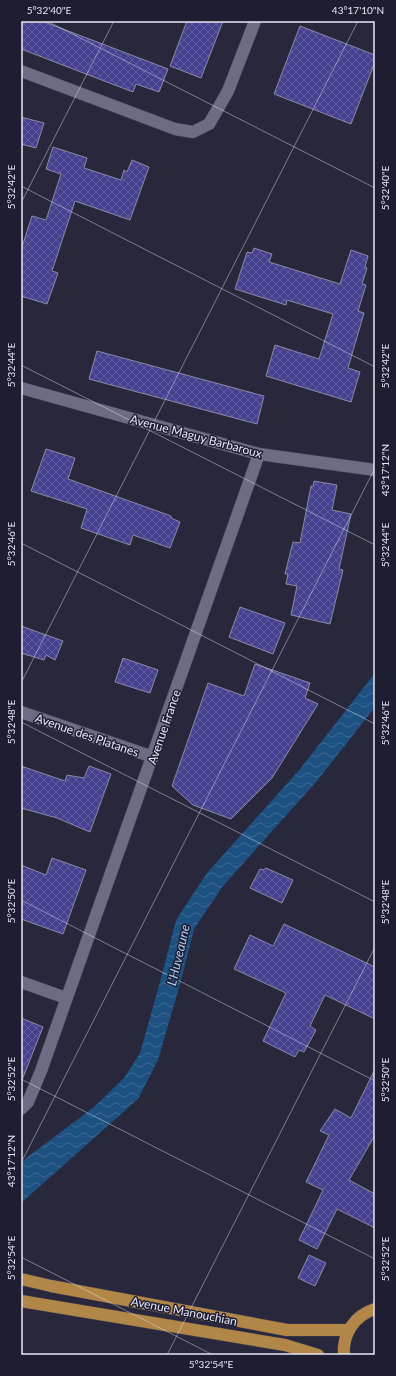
<svg xmlns="http://www.w3.org/2000/svg" width="396" height="1376" font-family="Lato,sans-serif">
<style>
.water{fill:url(#water-waves)}
.building{fill:url(#building-cross-hatch);stroke:#898ba5}
.lines{fill:none;stroke-linecap:round;stroke-linejoin:round}
.minor-casing{stroke:#444355;stroke-width:13}
.major-casing{stroke:#444355;stroke-width:13}
.minor{stroke:#6d6c85;stroke-width:12}
.major{stroke:#b18647;stroke-width:12}
.ticks{fill:none;stroke:#e7e7f5;stroke-width:1;stroke-opacity:0.45}
.labels{text-anchor:middle;dominant-baseline:central;stroke-width:3;stroke-linejoin:round;paint-order:stroke}
.street-label{font-size:12px;fill:#e7e7f5;stroke:#1f1d32}
.water-label{font-size:13px;font-style:italic;fill:#a7c9ec;stroke:#1f1d32}
.neatline{fill:none;stroke:#e7e7f5;stroke-width:1.5}
.ticks-label{font-size:10px;text-anchor:middle;fill:#e7e7f5}
</style>
<defs>
<pattern id="water-waves" width="16" height="10" patternUnits="userSpaceOnUse"><rect width="16" height="10" fill="#1c5182"/><path d="M0 5q4-4 8 0t8 0" fill="none" stroke="#3d6a94"/></pattern>
<pattern id="building-cross-hatch" width="8" height="8" patternUnits="userSpaceOnUse"><rect width="8" height="8" fill="#46418f"/><path d="M0 0l8 8M0 8l8-8" fill="none" stroke="#615c9f"/></pattern>
</defs>
<rect width="100%" height="100%" fill="#28273c"/>
<path class="water" d="M375,673V707L317,781L223,886L194,929L180,984L158,1060L138,1099L21,1203V1162L94,1107L124,1078L140,1053L160,982L176,920L207,873L300,769Z"/>
<g class="building">
<path d="M21,21H42L168,69L159,92L136,84L133,92L21,49Z"/>
<path d="M187,21H223L201,78L170,66Z"/>
<path d="M300,26L375,55V62L351,124L274,94Z"/>
<path d="M21,117L44,123L36,148L21,144Z"/>
<path d="M53,147L87,158L84,168L121,180L124,170L127,172L132,160L149,167L130,220L75,201L52,271L58,273L47,304L21,296V250L32,216L46,220L61,174L46,169Z"/>
<path d="M254,248L272,254L269,262L340,284L351,250L368,256L365,267L367,268L362,284L366,285L358,311L364,313L348,368L360,372L351,402L266,376L275,345L319,359L333,314L287,300L286,305L235,289L247,252L252,253Z"/>
<path d="M97,351L264,396L257,424L89,379Z"/>
<path d="M46,449L75,458L68,479L171,516V518L180,522L170,548L133,535L130,545L81,528L87,509L31,491Z"/>
<path d="M314,481L337,485L332,510L351,514L339,569L343,570L330,624L291,615L297,586L286,584L288,574H285L293,542L300,543L311,486H313Z"/>
<path d="M240,607L285,623L273,654L229,637Z"/>
<path d="M21,626L63,641L55,660L46,655L44,660L21,653Z"/>
<path d="M123,658L158,670L150,693L115,682Z"/>
<path d="M255,664L310,683L305,698L318,704L272,778L231,819L193,805L172,786L208,683L244,696Z"/>
<path d="M21,766L65,781L67,775L84,778L89,766L111,774L90,832L57,818L21,808Z"/>
<path d="M52,858L86,870L63,934L21,919V865L46,875Z"/>
<path d="M266,868L293,880L282,903L250,888L260,869L263,870Z"/>
<path d="M284,924L375,967V1019L325,995L310,1026L316,1030L304,1052L299,1050L295,1057L263,1041L286,993L234,969L250,935L273,946Z"/>
<path d="M21,1018L43,1027L22,1080H21Z"/>
<path d="M375,1069V1135L349,1180L375,1194V1228L337,1209L317,1249L299,1240L323,1190L306,1182L329,1135L320,1131L335,1109L351,1118Z"/>
<path d="M309,1255L326,1263L315,1286L298,1278Z"/>
</g>
<g class="lines">
<defs>
<g id="minor">
<path d="M21,71L175,129L193,132L209,124L228,91L255,21"/>
<path d="M21,388L259,454L375,470"/>
<path d="M21,712L153,757"/>
<path d="M21,982L66,998"/>
<path d="M21,1109L28,1102L41,1071L259,454"/>
</g>
<g id="major">
<path d="M21,1279L51,1286L287,1330H348"/>
<path d="M21,1301L285,1345L318,1355"/>
<path d="M344,1355C342,1334 355,1315 375,1309"/>
</g>
</defs>
<use href="#minor" class="minor-casing"/>
<use href="#major" class="major-casing"/>
<use href="#minor" class="minor"/>
<use href="#major" class="major"/>
</g>
<path class="ticks" d="M47,21L375,188M21,186L375,367M21,203L114,21M21,365L375,545M21,543L375,724M21,683L358,21M21,722L375,902M21,900L375,1081M21,1079L375,1259M21,1163L375,468M21,1257L213,1355M167,1355L375,947"/>
<g class="labels">
<g class="street-label">
<text transform="translate(196 436) rotate(15)">Avenue Maguy Barbaroux</text>
<text transform="translate(164 727) rotate(-71)">Avenue France</text>
<text transform="translate(87 735) rotate(19)">Avenue des Platanes</text>
<text transform="translate(184 1311) rotate(11)">Avenue Manouchian</text>
</g>
<g class="water-label">
<text transform="translate(178 955) rotate(-77)">L'Huveaune</text>
</g>
</g>
<rect width="396" height="1376" fill="none" stroke="#1f1d32" stroke-width="44"/>
<rect x="22" y="22" width="352" height="1332" class="neatline"/>
<g class="ticks-label">
<text x="49" y="14">5°32'40"E</text>
<text x="358" y="14">43°17'10"N</text>
<text transform="translate(11 187) rotate(-90)" y="4">5°32'42"E</text>
<text transform="translate(385 188) rotate(-90)" y="4">5°32'40"E</text>
<text transform="translate(11 365) rotate(-90)" y="4">5°32'44"E</text>
<text transform="translate(385 366) rotate(-90)" y="4">5°32'42"E</text>
<text transform="translate(385 470) rotate(-90)" y="4">43°17'12"N</text>
<text transform="translate(11 544) rotate(-90)" y="4">5°32'46"E</text>
<text transform="translate(385 545) rotate(-90)" y="4">5°32'44"E</text>
<text transform="translate(11 722) rotate(-90)" y="4">5°32'48"E</text>
<text transform="translate(385 723) rotate(-90)" y="4">5°32'46"E</text>
<text transform="translate(11 901) rotate(-90)" y="4">5°32'50"E</text>
<text transform="translate(385 902) rotate(-90)" y="4">5°32'48"E</text>
<text transform="translate(11 1079) rotate(-90)" y="4">5°32'52"E</text>
<text transform="translate(385 1080) rotate(-90)" y="4">5°32'50"E</text>
<text transform="translate(11 1161) rotate(-90)" y="4">43°17'12"N</text>
<text transform="translate(11 1258) rotate(-90)" y="4">5°32'54"E</text>
<text transform="translate(385 1259) rotate(-90)" y="4">5°32'52"E</text>
<text x="211" y="1368">5°32'54"E</text>
</g>
</svg>
